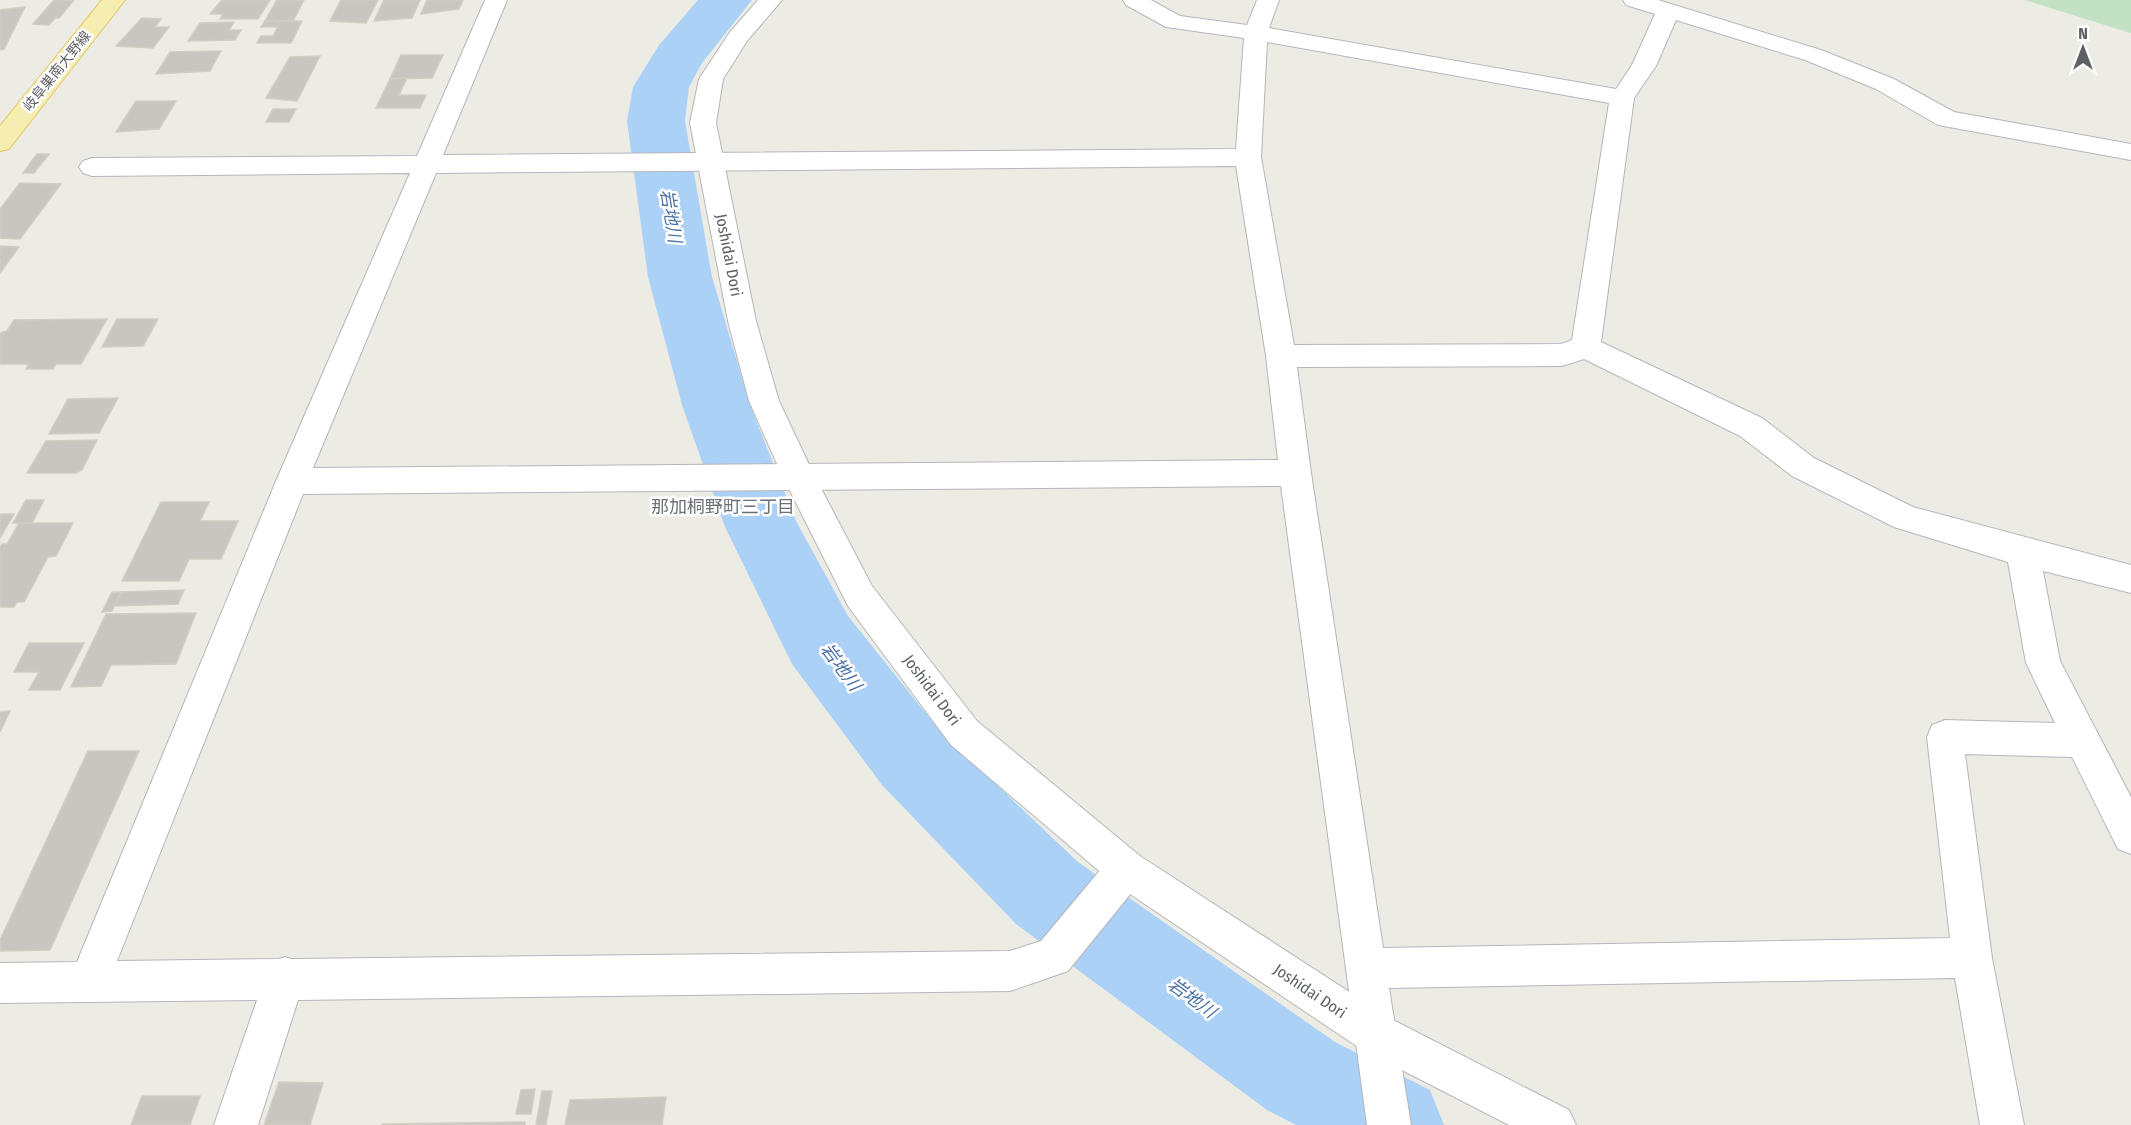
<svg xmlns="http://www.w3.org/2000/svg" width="2131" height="1125" font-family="'Fira Sans Condensed','Noto Sans JP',sans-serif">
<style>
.green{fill:#c3e2c5}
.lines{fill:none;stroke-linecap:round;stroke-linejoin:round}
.river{fill:#abd2f6;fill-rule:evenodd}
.building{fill:#c9c6c1;stroke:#d1cdc3;stroke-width:1.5}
.minor-casing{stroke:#b5b6ba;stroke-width:2}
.tertiary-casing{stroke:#b5b6ba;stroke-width:2}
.primary-casing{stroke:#e2c668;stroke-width:2}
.minor{fill:#fff;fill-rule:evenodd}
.tertiary{fill:#fff;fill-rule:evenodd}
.primary{fill:#f6eeb0;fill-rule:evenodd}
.labels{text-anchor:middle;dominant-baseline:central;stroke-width:5;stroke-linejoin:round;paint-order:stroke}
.far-street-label{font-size:14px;fill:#5c5f63;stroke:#fff}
.street-label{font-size:16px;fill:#5c5f63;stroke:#fff}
.water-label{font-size:18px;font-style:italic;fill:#4b73a6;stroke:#fff}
.neighbourhood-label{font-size:18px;fill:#6d7175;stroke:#fff}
</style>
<rect width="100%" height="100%" fill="#edece4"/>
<path class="green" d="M2025,0H2131V33L2127,32Z"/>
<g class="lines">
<path class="river" d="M698,0H752L702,63L689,87L685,121L712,277L750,405L796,521L848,616L940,731L1078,862L1335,1042L1430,1090L1444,1125H1296L1267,1110L1016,924L882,785L792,664L725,527L682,405L648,277L627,121L633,87L659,45Z"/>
</g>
<g class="building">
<path d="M54,0H74L59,18H55L49,25L33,24Z"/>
<path d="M222,0H270L258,19H220L223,14H210Z"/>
<path d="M277,0H304L293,21H265Z"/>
<path d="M341,0H378L366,23L330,21Z"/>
<path d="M384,0H420L412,18L374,21Z"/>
<path d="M427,0H463L459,9L421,14Z"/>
<path d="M25,7L4,49L0,50V10Z"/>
<path d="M142,18L161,19L155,27H169L153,48L116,46Z"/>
<path d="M265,21H281L278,27H261Z"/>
<path d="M281,21H302L291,43H257L261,36H273Z"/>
<path d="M234,22L229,30H241L235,40L188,41L200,23Z"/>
<path d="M221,51L210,71L156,74L170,52Z"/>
<path d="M401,55H443L432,78L390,79Z"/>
<path d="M320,56L297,101L266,98L290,57Z"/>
<path d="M407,78L399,95H426L420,108H376L390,79Z"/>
<path d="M136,101H176L159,129L116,132Z"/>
<path d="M273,109H296L289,122H266Z"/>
<path d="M37,154H49L34,173H23Z"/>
<path d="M20,183L61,184L20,239L0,238V209Z"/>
<path d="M0,246L19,247L0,273Z"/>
<path d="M107,319L81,364H56L53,369H26L29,364H0V333L7,331L14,320Z"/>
<path d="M117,319H158L143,346L102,347Z"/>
<path d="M118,398L99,433L49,434L68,399Z"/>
<path d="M97,440L82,470L76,473H27L46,441Z"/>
<path d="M26,500H44L32,523H13Z"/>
<path d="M161,502H209L200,521H238L221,559H189L179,581H122Z"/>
<path d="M0,514H14L0,538Z"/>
<path d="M19,523H73L56,556L48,557L24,602H17L14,607H0V547L2,544H7Z"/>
<path d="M184,590L178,604L114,606L121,592Z"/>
<path d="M112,592H121L112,611L102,612Z"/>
<path d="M196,613L176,664L111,665L101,686L71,687L106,614Z"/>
<path d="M29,643H84L60,690H29L39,672H14Z"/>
<path d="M10,711L0,732V712Z"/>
<path d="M88,751H139L50,950L0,951V940Z"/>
<path d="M279,1082L323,1083L310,1125H264Z"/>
<path d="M535,1089L531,1114H516L521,1090Z"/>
<path d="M542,1091H552L546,1125H536Z"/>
<path d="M142,1096H200L190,1125H131Z"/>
<path d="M666,1097L662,1125H565L570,1100Z"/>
<path d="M525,1122V1125H382V1124Z"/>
</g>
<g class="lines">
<defs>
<path id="minor" d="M485,0H507L443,155L1236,149L1244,38L1166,27L1126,5L1123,0H1151L1180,16L1247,25L1257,0H1279L1269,28L1616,89L1632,65L1655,14L1626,5L1623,0H1658L1821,50L1894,79L1954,112L2131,144V160L1938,125L1876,89L1805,60L1676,20L1656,66L1634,98L1601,342L1762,418L1814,458L1913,507L2131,565V593L2043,571L2060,661L2131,797V854L2118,849L2072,757L1965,754L1992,958L2024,1125H1980L1955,978L1389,988L1411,1125H1367L1281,486L303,494L117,961L279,959L285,957L291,959L1010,951L1041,941L1112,856L1126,850L1140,856L1145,869L1140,882L1068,971L1010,991L298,1000L258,1125H214L257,1000L0,1003V963L77,962L276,481L410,173L92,176L83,173L79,167L83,161L92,158L417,156ZM1267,42L1609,103L1572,340L1561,344L1294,345L1261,157ZM1236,166L1266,356L1278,460L313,468L436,173ZM1584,359L1740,436L1792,476L1894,527L2008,562L2026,663L2055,723L1945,720L1932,725L1927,737L1950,938L1383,948L1311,473L1297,367L1562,366Z"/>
<path id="tertiary" d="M758,0H782L747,41L723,79L716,123L756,321L779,401L813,473L872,586L977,721L1140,856L1391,1019L1569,1110L1576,1125H1509L1361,1049L1112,882L951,745L848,606L782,475L749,401L728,321L690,123L699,79L730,32Z"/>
<path id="primary" d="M102,0H125L9,149L0,151V126Z"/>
</defs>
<use href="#minor" class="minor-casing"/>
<use href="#tertiary" class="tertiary-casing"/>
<use href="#primary" class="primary-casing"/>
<use href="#minor" class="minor"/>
<use href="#tertiary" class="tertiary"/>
<use href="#primary" class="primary"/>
</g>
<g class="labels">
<g class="far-street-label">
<text transform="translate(57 71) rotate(-51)">岐阜巣南大野線</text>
</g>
<g class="street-label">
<text transform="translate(729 255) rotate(79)">Joshidai Dori</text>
<text transform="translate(932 690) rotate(53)">Joshidai Dori</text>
<text transform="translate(1310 991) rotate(34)">Joshidai Dori</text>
</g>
<g class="water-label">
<text transform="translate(671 216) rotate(81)">岩地川</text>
<text transform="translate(841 667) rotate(53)">岩地川</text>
<text transform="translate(1192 998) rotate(36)">岩地川</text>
</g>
<g class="neighbourhood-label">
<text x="723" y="507">那加桐野町三丁目</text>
</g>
</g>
<g transform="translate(2083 48)" stroke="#ffffff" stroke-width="4.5" paint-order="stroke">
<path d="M0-4.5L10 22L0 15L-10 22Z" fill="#5c5f63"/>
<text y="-9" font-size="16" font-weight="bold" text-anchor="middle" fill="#5c5f63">N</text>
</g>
</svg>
